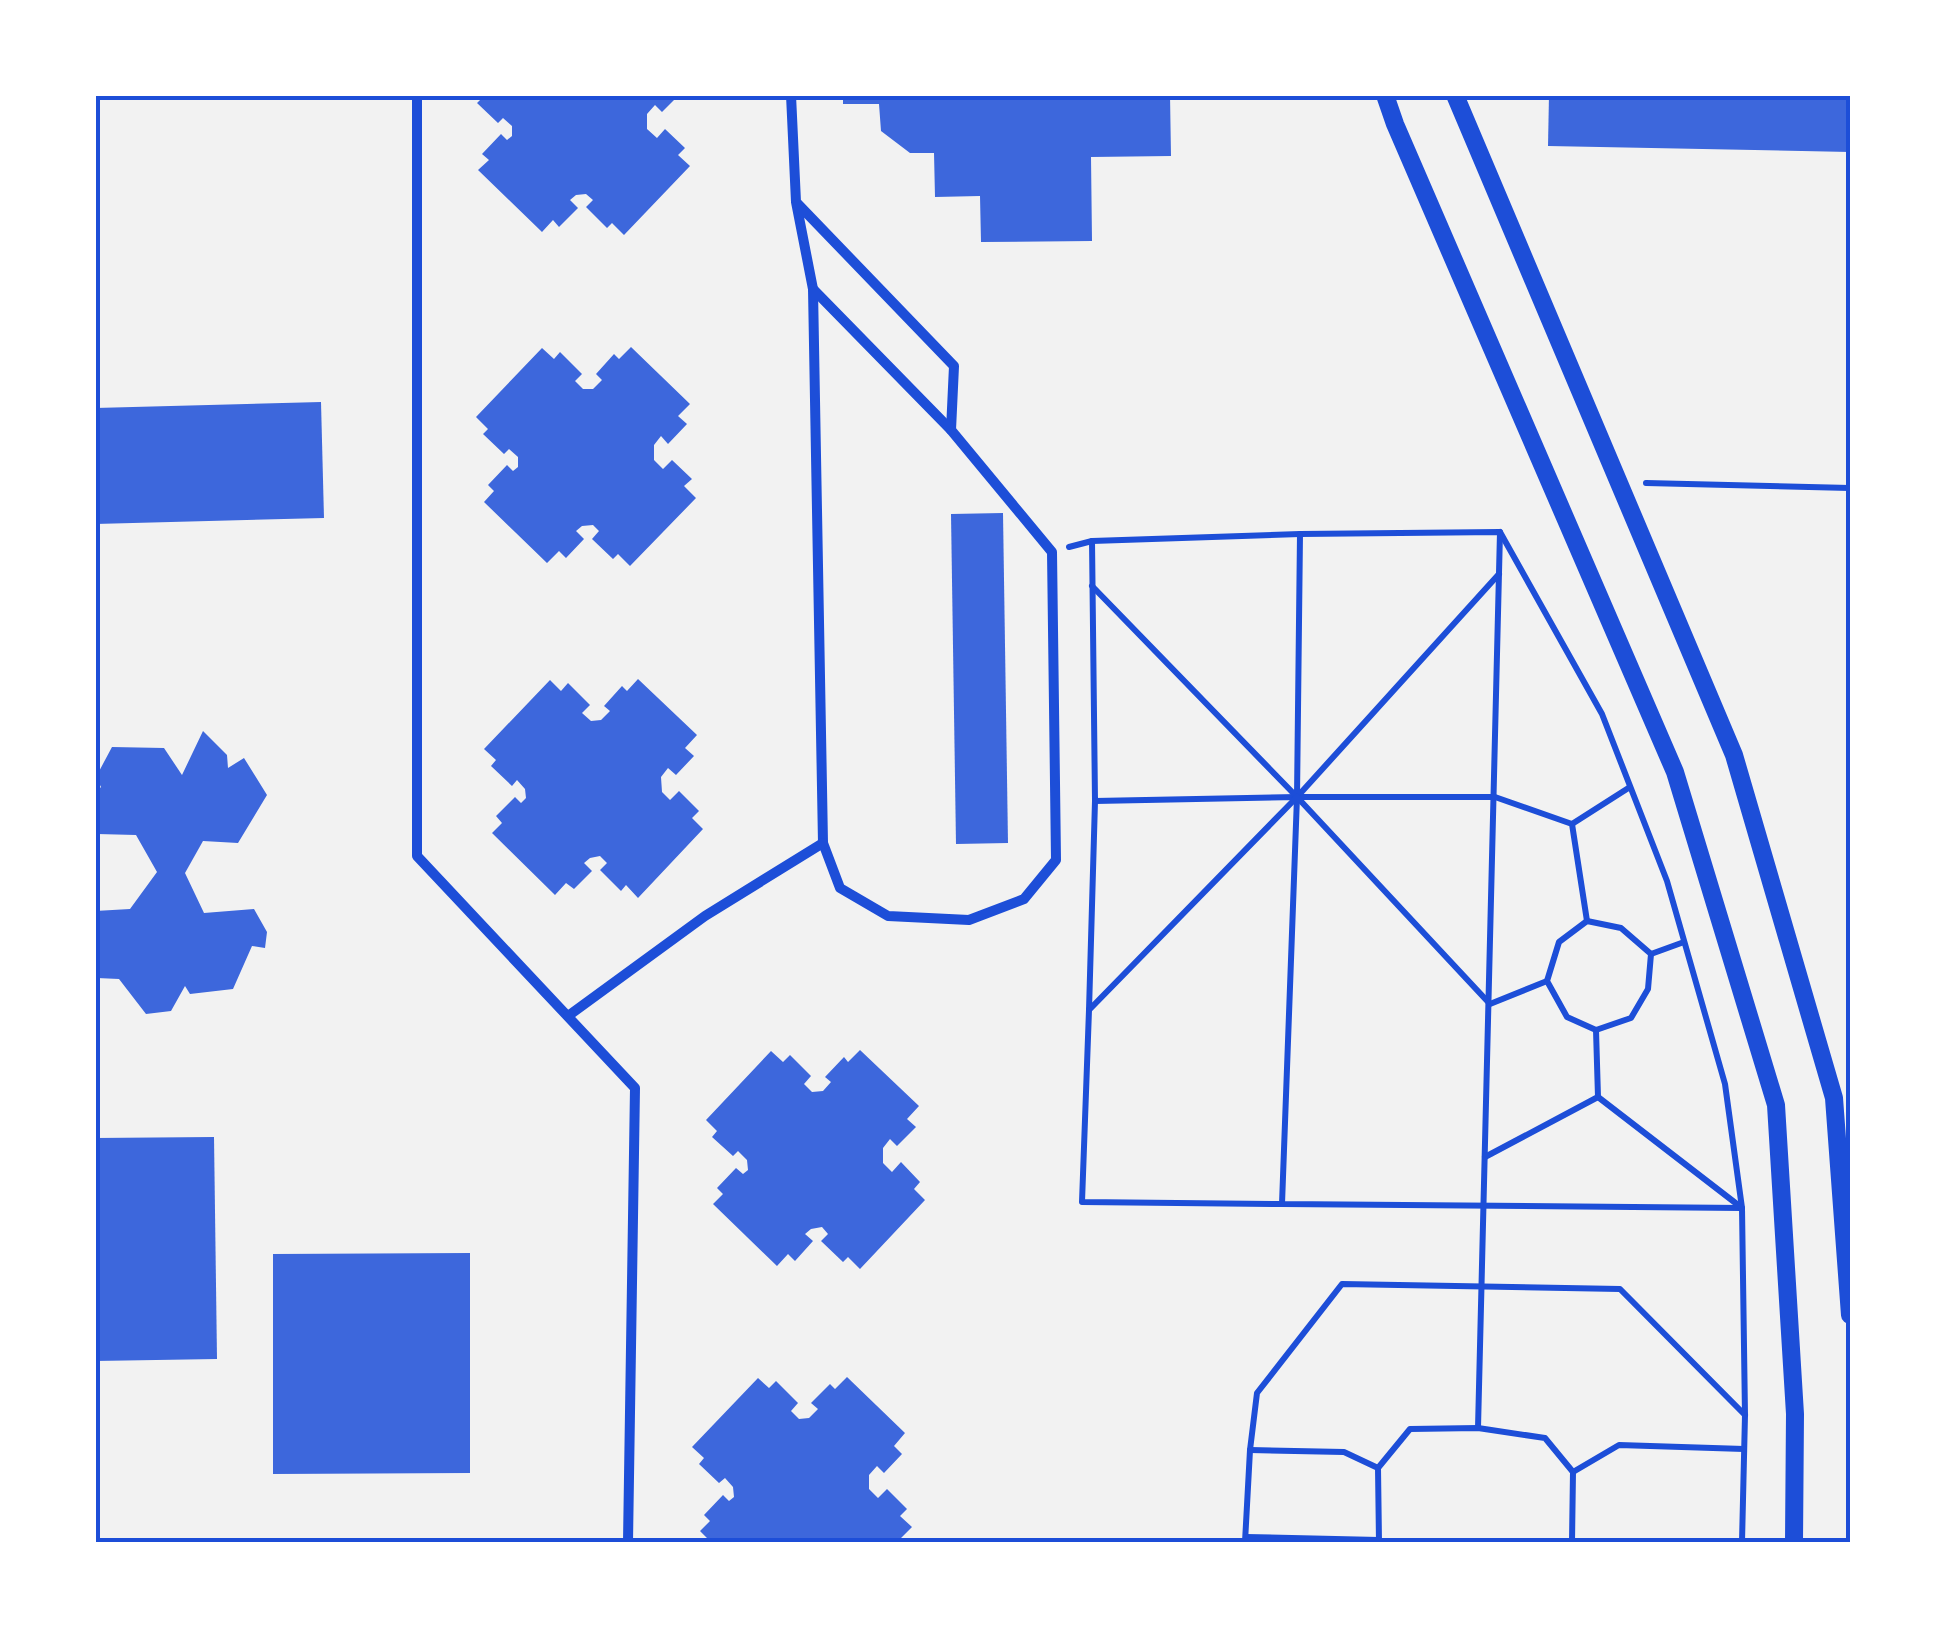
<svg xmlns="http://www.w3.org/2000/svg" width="1945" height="1637" font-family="Commissioner,sans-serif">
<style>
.building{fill:#3d67dc}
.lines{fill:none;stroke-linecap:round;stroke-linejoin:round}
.path{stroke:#1d4ed8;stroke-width:6}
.minor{stroke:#1d4ed8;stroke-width:10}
.tertiary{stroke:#1d4ed8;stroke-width:18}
.neatline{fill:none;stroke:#1d4ed8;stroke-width:4}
</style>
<rect width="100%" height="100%" fill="#f2f2f2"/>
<g class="building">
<path d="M479,95H679L662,112L655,105L647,114V129L657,138L665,129L685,148L678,155L690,166L624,235L612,223L607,228L586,207L593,200L586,194L576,195L570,200L578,208L559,227L553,220L542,232L478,170L489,160L482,154L501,134L507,140L512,136V126L503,118L498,123L477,103L482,98Z"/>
<path d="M843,95H1170L1171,156L1091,157L1092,241L981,242L980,196L935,197L934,153H910L881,131L879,104H843Z"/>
<path d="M1549,95H1850V152L1548,146Z"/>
<path d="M631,347L690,404L678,416L687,424L668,444L661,436L654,445V460L663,469L672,460L692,479L684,486L696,498L630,566L618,554L613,559L592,539L599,531L593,525L582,526L576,531L584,539L566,558L559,551L547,563L484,502L494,491L488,485L507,465L513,471L518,467V457L509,449L504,454L483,434L488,429L476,417L542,348L554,359L560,352L582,374L575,381L583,389H593L602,380L596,374L614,354L619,359Z"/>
<path d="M321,402L324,518L95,524V408Z"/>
<path d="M1003,513L1008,843L956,844L951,514Z"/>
<path d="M638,679L697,735L685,748L694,756L676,775L668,768L661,777L662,792L670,800L679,791L699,811L692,818L703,829L638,898L626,885L621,891L600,870L607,863L600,856L590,858L584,863L592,871L574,889L566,883L555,895L492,833L502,823L496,816L515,797L521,803L526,798L525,789L517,780L512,786L491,766L496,760L484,749L550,680L561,691L568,683L590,705L582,713L591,721L601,720L610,711L604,706L622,686L627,691Z"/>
<path d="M203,731L227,755L228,768L244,758L267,795L238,843L203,841L185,873L204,913L254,909L267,932L265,948L252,946L233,989L190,994L185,986L171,1011L146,1014L119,979L97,978L95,974V911L130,909L157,872L136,835L97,834L95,793L101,787L96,777L112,747L164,748L182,775Z"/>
<path d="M860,1050L919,1106L907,1119L916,1127L897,1146L890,1139L883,1148V1163L892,1172L901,1162L920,1182L914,1189L925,1200L860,1269L848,1257L843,1262L821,1241L828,1234L822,1227L811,1229L805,1234L813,1241L795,1261L788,1254L777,1266L713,1204L723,1194L717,1188L736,1168L743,1174L748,1170L747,1160L738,1151L733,1156L712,1137L717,1131L706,1120L771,1051L783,1062L790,1055L811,1076L804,1084L812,1092L823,1091L831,1082L825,1077L844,1057L848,1062Z"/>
<path d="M214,1137L217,1359L95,1361V1138Z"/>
<path d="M470,1253V1473L273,1474V1254Z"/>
<path d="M847,1377L905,1433L894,1446L902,1454L884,1473L877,1466L869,1475V1489L878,1498L887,1489L907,1509L900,1516L912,1527L897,1542H711L700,1531L710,1521L704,1515L723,1495L729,1501L734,1497L733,1487L725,1478L719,1483L699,1464L704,1458L692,1447L758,1378L769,1388L776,1381L798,1403L791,1411L799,1419L809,1418L818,1409L811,1403L830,1384L835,1389Z"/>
</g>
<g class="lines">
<g class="path">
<path d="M1646,483L1850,488"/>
<path d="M1092,541L1095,801L1297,797L1282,1204L1742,1208L1725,1084L1667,881L1602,714L1500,532"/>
<path d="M1069,547L1092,541L1300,534L1500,532L1478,1428"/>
<path d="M1499,574L1297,797H1495L1572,824L1587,921"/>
<path d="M1092,586L1297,797L1300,534"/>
<path d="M1095,801L1089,1010L1297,797L1490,1004L1547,981"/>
<path d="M1572,824L1630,787"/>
<path d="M1587,921L1621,928L1651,954L1648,989L1631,1018L1596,1030L1567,1017L1547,981L1559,942Z"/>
<path d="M1651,954L1684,942"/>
<path d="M1089,1010L1082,1202L1282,1204"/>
<path d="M1596,1030L1598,1097L1742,1208L1745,1415L1742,1542"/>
<path d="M1485,1157L1598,1097"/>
<path d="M1250,1450L1344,1452L1378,1468"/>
<path d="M1573,1472L1619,1445L1744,1449"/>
<path d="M1246,1537L1379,1540"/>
<path d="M1245,1542L1250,1450L1257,1393L1342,1284L1620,1289L1745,1415"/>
<path d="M1379,1542L1378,1468L1410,1429L1478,1428L1545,1438L1573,1472L1572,1542"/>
</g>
<g class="minor">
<path d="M417,95V856L635,1088L628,1542"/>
<path d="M791,95L796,202L813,289L823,843L840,888L888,916L969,920L1024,899L1056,860L1052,552L951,430L954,366L796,202"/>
<path d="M813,289L951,430"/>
<path d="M568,1016L705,916L823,843"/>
</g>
<g class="tertiary">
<path d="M1385,95L1395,124L1675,772L1776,1105L1795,1414L1794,1542"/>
<path d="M1455,95L1734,755L1834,1098L1850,1315"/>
</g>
</g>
<rect width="1945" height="1637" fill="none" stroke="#ffffff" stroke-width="195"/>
<rect x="98" y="98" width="1750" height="1442" class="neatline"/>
</svg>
